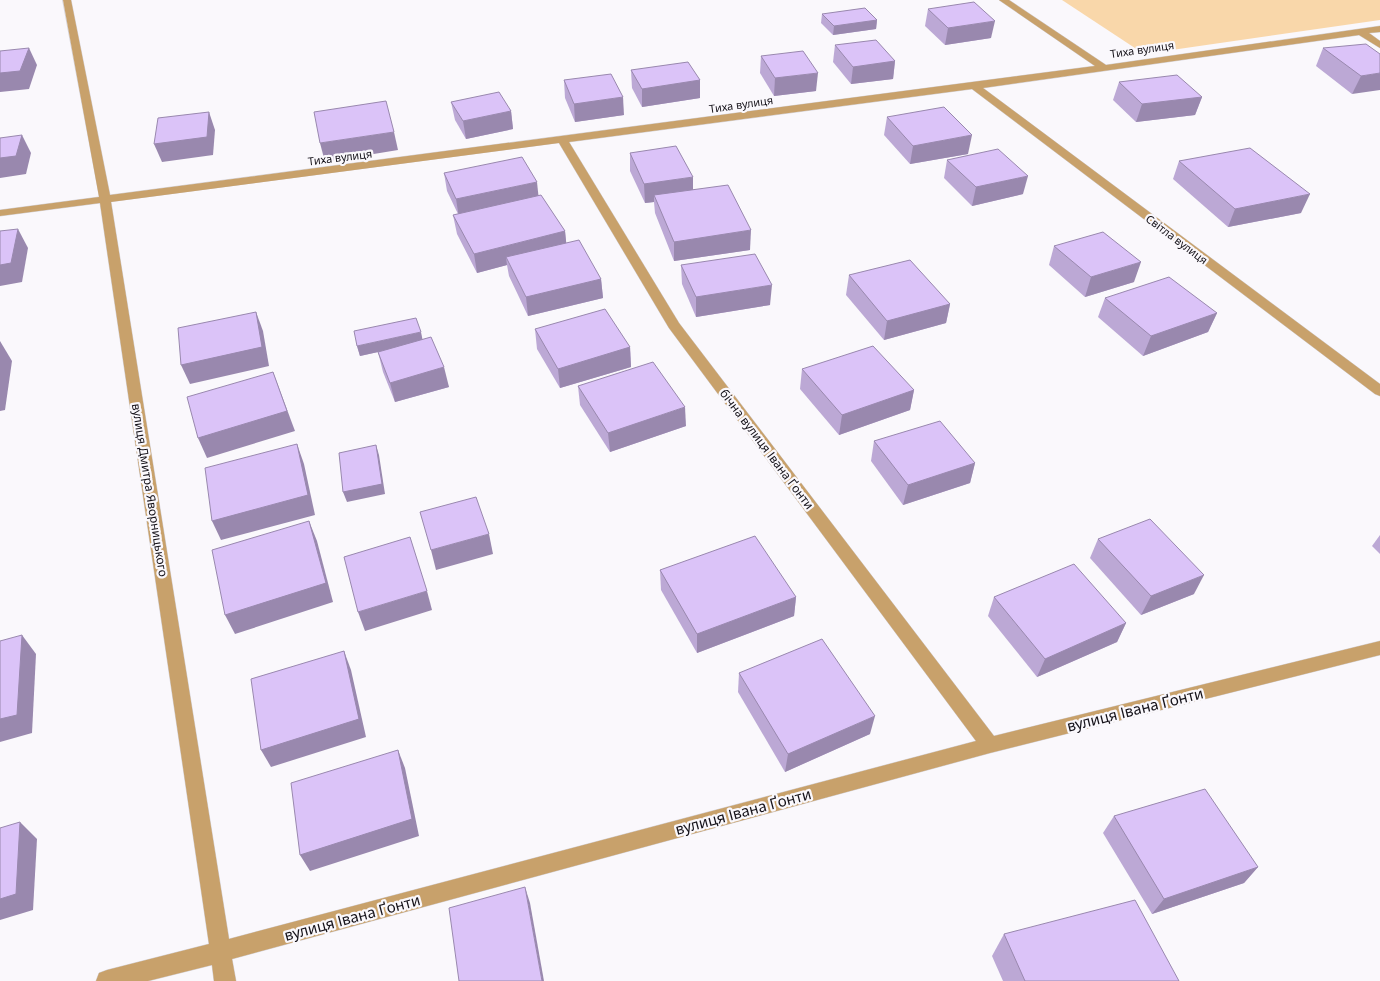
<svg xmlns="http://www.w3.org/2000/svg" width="1380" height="981" font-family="'Noto Sans',sans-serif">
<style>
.green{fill:#f9d7aa}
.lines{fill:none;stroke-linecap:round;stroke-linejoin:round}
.minor-casing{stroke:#d5d3d8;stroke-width:1}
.minor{fill:#c8a16b;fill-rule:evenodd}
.wall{fill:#bca8d5}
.shaded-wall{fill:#9988ae}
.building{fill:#dbc3f8;stroke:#9988ae}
.labels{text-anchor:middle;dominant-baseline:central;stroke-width:4.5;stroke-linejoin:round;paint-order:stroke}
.far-street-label{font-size:11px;fill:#151219;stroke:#faf8fc}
.street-label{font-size:12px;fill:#151219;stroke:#faf8fc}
.near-street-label{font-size:15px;fill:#151219;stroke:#faf8fc}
</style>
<rect width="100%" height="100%" fill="#faf8fc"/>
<path class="green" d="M1062,0H1380V20L1144,54Z"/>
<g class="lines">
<defs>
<path id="minor" d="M63,0H71L110,195L1095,66L999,0H1009L1106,65L1380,26V32L1369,33L1380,41V48L1359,35L983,88L1380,384V396L1375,394L972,89L569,142L679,323L994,736L1380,641V655L990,753L232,959L236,981H214L212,965L148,981H96L99,973L107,970L209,944L100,203L0,216V210L99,197ZM559,143L669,328L976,741L229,939L111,202Z"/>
</defs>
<use href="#minor" class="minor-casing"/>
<use href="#minor" class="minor"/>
</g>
<g class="wall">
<path d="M928,9L991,38L945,45L925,26Z"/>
<path d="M822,14L877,20L876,29L833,35L821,23Z"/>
<path d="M835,45L895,61L893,79L851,84L833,62Z"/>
<path d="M1323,48L1380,54L1352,94L1316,66Z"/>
<path d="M761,56L816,91L774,96L760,73Z"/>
<path d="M631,70L700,80V98L642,107L632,88Z"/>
<path d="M564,80L624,115L575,122L565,98Z"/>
<path d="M1119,82L1202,97L1195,115L1136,122L1113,100Z"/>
<path d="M451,102L511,111L513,129L466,139L455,120Z"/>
<path d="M887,117L968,154L910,164L884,135Z"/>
<path d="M630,153L693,189L750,250L674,261L655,213L654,202L645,203L630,171Z"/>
<path d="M947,160L1023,194L972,206L944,178Z"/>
<path d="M1179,161L1301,213L1228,227L1173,179Z"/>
<path d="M444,173L539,195L565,231L566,243L601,279L603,298L528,316L509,276L507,265L477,273L457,234L453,215L458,214L447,191Z"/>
<path d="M1054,246L1134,282L1085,297L1049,265Z"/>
<path d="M681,265L770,305L696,317L682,284Z"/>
<path d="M849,275L950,304L946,323L884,340L846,295Z"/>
<path d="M1105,298L1217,313L1208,332L1143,356L1098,317Z"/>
<path d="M535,329L630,347L631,367L560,388L537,349Z"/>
<path d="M423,340L449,387L395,402L383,372L378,352L360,356L357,346Z"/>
<path d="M802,369L914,390L910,410L839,435L800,389Z"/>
<path d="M578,386L686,426L610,452L580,405Z"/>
<path d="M874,441L975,463L970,483L903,505L871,461Z"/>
<path d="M1380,535V554L1372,546Z"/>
<path d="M1098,539L1194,594L1141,615L1090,558Z"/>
<path d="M660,570L796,597L794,616L697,653L661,590Z"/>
<path d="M994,597L1126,623L1117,642L1037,677L988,616Z"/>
<path d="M739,673L870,734L785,772L738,692Z"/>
<path d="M1114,816L1258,867L1244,883L1152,914L1103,833Z"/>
<path d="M1004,934L1179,981H1003L992,956Z"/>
</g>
<g class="shaded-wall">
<path d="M877,20L876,29L833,35L834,26Z"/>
<path d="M995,21L991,38L945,45L948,28Z"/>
<path d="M29,48L37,65L29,89L0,92V73Z"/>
<path d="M895,61L893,79L851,84L853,67Z"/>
<path d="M818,73L816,91L774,96L775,78Z"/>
<path d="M1380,73V90L1352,94L1361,76Z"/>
<path d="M700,80V98L642,107V89Z"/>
<path d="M623,97L624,115L575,122L574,104Z"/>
<path d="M1202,97L1195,115L1136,122L1142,104Z"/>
<path d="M511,111L513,129L466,139L463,121Z"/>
<path d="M209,112L215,130L213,155L162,162L154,144Z"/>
<path d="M394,132L398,150L325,162L320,143Z"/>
<path d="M22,135L31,153L26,174L0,178V158Z"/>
<path d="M972,135L968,154L910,164L913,146Z"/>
<path d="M1028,176L1023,194L972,206L976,187Z"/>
<path d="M693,177V196L654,195V202L645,203L644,184Z"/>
<path d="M537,182L539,201L459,218L456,199Z"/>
<path d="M1310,194L1301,213L1228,227L1235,209Z"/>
<path d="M18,229L28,248L22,282L0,286V265Z"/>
<path d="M751,230L750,250L674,261V242Z"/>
<path d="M565,231L567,250L506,257L507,265L477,273L474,254Z"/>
<path d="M1141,262L1134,282L1085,297L1091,277Z"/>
<path d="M601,279L603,298L528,316L526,297Z"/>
<path d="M772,285L770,305L696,317V297Z"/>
<path d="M950,304L946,323L884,340L887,321Z"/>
<path d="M256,312L263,331L269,366L190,384L181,365Z"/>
<path d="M1217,313L1208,332L1143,356L1151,336Z"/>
<path d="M421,332L423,342L360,356L357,346Z"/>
<path d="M0,341L12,361L5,410L0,411Z"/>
<path d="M630,347L631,367L560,388L558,369Z"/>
<path d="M444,367L449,387L395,402L390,383Z"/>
<path d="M273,372L295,431L207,458L198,438Z"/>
<path d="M914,390L910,410L839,435L842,415Z"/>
<path d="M685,407L686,426L610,452L608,433Z"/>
<path d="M297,444L304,464L315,515L221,540L212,521Z"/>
<path d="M376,445L379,455L385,494L347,502L343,492Z"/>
<path d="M975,463L970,483L903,505L908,485Z"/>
<path d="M309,521L317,541L333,602L235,634L225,615Z"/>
<path d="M489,534L493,554L436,570L431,550Z"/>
<path d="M1204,575L1194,594L1141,615L1151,596Z"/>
<path d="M427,591L432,610L365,631L358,612Z"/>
<path d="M796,597L794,616L697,653V634Z"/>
<path d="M1126,623L1117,642L1037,677L1045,659Z"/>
<path d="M22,635L36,654L32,733L0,742V719Z"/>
<path d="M344,651L351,670L366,737L271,767L261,750Z"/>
<path d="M875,716L870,734L785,772L788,754Z"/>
<path d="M398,750L405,768L419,836L310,871L300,855Z"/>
<path d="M20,822L37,839L33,910L0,920V899Z"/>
<path d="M1258,867L1244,883L1152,914L1164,899Z"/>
<path d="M525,887L530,903L544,981H542Z"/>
</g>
<g class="building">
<path d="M974,2L995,21L948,28L928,9Z"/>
<path d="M865,8L877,20L834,26L822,14Z"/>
<path d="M876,40L895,61L853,67L835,45Z"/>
<path d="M1366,44L1380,54V73L1361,76L1323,48Z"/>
<path d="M29,48L20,71L0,73V51Z"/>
<path d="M803,51L818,73L775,78L761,56Z"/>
<path d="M688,62L700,80L642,89L631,70Z"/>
<path d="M611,74L623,97L574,104L564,80Z"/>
<path d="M1177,75L1202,97L1142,104L1119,82Z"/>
<path d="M499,92L511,111L463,121L451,102Z"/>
<path d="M386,101L394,132L320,143L314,112Z"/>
<path d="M944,107L972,135L913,146L887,117Z"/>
<path d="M209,112L207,137L154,144L158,118Z"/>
<path d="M22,135L16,156L0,158V138Z"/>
<path d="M676,146L693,177L644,184L630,153Z"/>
<path d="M1250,148L1310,194L1235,209L1179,161Z"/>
<path d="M998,149L1028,176L976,187L947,160Z"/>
<path d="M522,157L537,182L456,199L444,173Z"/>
<path d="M728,185L751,230L674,242L654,195Z"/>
<path d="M541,195L565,231L474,254L453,215Z"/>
<path d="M18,229L11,263L0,265V231Z"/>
<path d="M1103,232L1141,262L1091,277L1054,246Z"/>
<path d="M579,240L601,279L526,297L506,257Z"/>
<path d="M755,254L772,285L696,297L681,265Z"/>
<path d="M910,260L950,304L887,321L849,275Z"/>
<path d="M1169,277L1217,313L1151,336L1105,298Z"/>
<path d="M605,309L630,347L558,369L535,329Z"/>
<path d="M256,312L262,347L181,365L178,328Z"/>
<path d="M416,318L421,332L357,346L354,331Z"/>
<path d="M431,337L444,367L390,383L378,352Z"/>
<path d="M873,346L914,390L842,415L802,369Z"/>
<path d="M653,362L685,407L608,433L578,386Z"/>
<path d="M273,372L287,411L198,438L187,397Z"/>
<path d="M940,421L975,463L908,485L874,441Z"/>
<path d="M297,444L308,495L212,521L205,468Z"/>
<path d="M376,445L382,484L343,492L339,453Z"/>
<path d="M476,497L489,534L431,550L420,512Z"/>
<path d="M1150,519L1204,575L1151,596L1098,539Z"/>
<path d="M309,521L326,583L225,615L212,550Z"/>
<path d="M755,536L796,597L697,634L660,570Z"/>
<path d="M410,537L427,591L358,612L344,557Z"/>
<path d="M1074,564L1126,623L1045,659L994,597Z"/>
<path d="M22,635L17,715L0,719V641Z"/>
<path d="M822,639L875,716L788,754L739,673Z"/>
<path d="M344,651L359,719L261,750L251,679Z"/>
<path d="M398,750L412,819L300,855L291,783Z"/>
<path d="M1205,789L1258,867L1164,899L1114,816Z"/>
<path d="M20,822L16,894L0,899V828Z"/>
<path d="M525,887L542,981H459L449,908Z"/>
<path d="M1135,900L1179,981H1025L1004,934Z"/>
</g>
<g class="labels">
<g class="far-street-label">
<text transform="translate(1142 49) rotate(-8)">Тиха вулиця</text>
<text transform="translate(741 104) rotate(-8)">Тиха вулиця</text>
<text transform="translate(340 157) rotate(-7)">Тиха вулиця</text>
<text transform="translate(1177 239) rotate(37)">Світла вулиця</text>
</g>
<g class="street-label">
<text transform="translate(767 449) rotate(53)">бічна вулиця Івана Ґонти</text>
<text transform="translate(150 490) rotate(81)">вулиця Дмитра Яворницького</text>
</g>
<g class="near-street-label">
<text transform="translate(1135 709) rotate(-14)">вулиця Івана Ґонти</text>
<text transform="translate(743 811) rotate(-15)">вулиця Івана Ґонти</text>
<text transform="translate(352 917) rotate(-15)">вулиця Івана Ґонти</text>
</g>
</g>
</svg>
